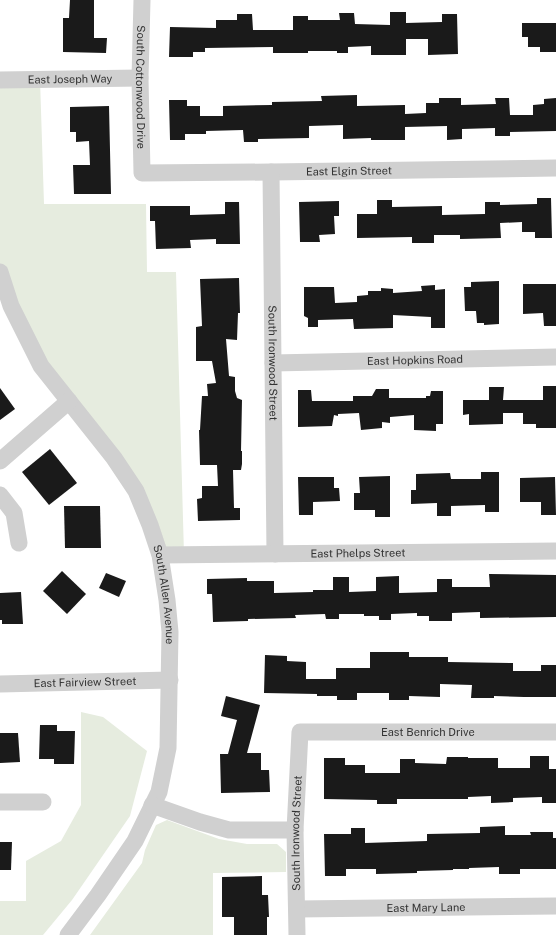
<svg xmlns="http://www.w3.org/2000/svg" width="556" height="935" font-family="'Public Sans',sans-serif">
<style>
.green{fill:#e6ecdf}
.building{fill:#1a1a1a}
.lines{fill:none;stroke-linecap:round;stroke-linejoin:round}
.minor{stroke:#d0d0d0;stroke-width:17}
.labels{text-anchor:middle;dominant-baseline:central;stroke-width:4;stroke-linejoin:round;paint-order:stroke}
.street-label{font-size:11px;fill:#333;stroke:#fff}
</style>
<rect width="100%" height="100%" fill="#fff"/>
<g class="green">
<path d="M40,79L44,204H146L147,272H176L184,554L160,555L150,525L41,366L0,272V80Z"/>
<path d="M81,712L103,717L147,751L130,816L72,900L43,935H0V901H26V861L61,841L81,805Z"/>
<path d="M167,820L219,839L247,844H277L286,852V872L213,873V935H90L142,863L145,850L156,825Z"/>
</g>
<g class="building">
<path d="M70,0H94V38H107L106,53L63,52V18H69Z"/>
<path d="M390,12H406V23L442,22V14H457L458,54L428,55V39H406V55H371V46L348,47V53H337V51H308V53H273V47L205,48V52H193V57H169L170,27L216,28V20H237V14H252L253,30H293V16H308V20H340L339,13H354L355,24L390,25Z"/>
<path d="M522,23H556V52H540V47H528V37H522Z"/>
<path d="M357,95V106L405,105V114L426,113V103H439V98H461V105L496,104L495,98H509L510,115H533V105L544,104V99L556,98V131L510,132V136H495V128L462,129V139L447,140V126L405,127V140H371V138L343,139V125L309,126V138L258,139V142H244L243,130L206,131V134H185V140H170L169,100H187V106H200V116H223V106L272,105V102L322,101L321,96Z"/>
<path d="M109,106L111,194H74L73,165H90L89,141L76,142V132H70V107Z"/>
<path d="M537,198H551L552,238H535V232H522V222L500,223L501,238L460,239V235H434V243H412V237L357,238V214H377V200H392V207L442,206V215L485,214V202H500V205L537,204Z"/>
<path d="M339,201V216H334L335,234L319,235L320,242H300L299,202Z"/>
<path d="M225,202H239L240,244H216V239L190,240L191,248L156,249L155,221H150V206H190V215L225,214Z"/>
<path d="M239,278L240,313H238L237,340L226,339L229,376L235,377V391L237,398L242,400L241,451H242V464L241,470H233L234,508H240V520L198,521L197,499L202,498V486H218L217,465H200L199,430H200L202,396H208L207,384L216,383L212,361H196V327L202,326L200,279Z"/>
<path d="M499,281V324L484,325V323H477L476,311H465L464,287H471V282Z"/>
<path d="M523,284H556V326H544L543,313L523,314Z"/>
<path d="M435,285V290L445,289V328H431V317L393,315V328L354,329L353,319L318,320V327H308V318L304,316V287H334L335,303L357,302V296L368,295V291H381V288L393,289V293L422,291L421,286Z"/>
<path d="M543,386H556V428H536V424H523V413H503V424L469,425V414L463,415V400H489V387H504L503,400H543Z"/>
<path d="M0,388L15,409L0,420Z"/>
<path d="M376,389H389V398H426V396H430L431,391H443V424H436V431L414,430V415L390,417V423L382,422V428L361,430L359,413L338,414V416L334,415L332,426L298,427V390H311L312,401H353V396H372Z"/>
<path d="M50,449L77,483L49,505L22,472Z"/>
<path d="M481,472H499V512H485V505L451,506V516H437V503L411,504V490H416V474L450,473L451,479H481Z"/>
<path d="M390,476V517H375V510H354V493H360L359,477Z"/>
<path d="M298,477H334V488H339L340,501L313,502V515H299Z"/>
<path d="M555,477L556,515H541V502H520V478Z"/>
<path d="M64,506H100L101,548H65Z"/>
<path d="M62,571L86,594L67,614L43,591Z"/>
<path d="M106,573L126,581L119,597L99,588Z"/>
<path d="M489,574L556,575V617L480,618V612L452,613V621H429V616H417V613L391,614V620H379V616H364V614H339V619H326L325,614L295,615L296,618L248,619V621L213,622L212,594H207V579L247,578V581H274V593L313,592V590H333V577H349V592L376,591V577L399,576V593L437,592V579H452V587H490Z"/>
<path d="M21,592L23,624H2V620H0V593Z"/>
<path d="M370,652H409V657H448V662L513,663V671H541V665H556V697H524L494,696V698H471L472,685L440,684V697L409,696V700H389V693H357V700H337V696H317V694L264,693L265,655L287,656V661L306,662V679H336V668H370Z"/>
<path d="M226,696L260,705L247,753H261V770H269L270,792L221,793L220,754H228L237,720L221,716Z"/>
<path d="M40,725H57V731H75L74,764H54V759H39Z"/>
<path d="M0,733H18L20,762L0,763Z"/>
<path d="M530,756H549V769H556V803H542V797L513,798V802L491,803V796L468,797V799H397V804H377V800L324,799V758H345V765H365V773H400V759H415V763L446,764L447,757H468V758H498V768H530Z"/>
<path d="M505,826V835H531L530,832H553V838H556V869H520V874H499V867L469,868V869H453V870L417,871V873L376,874V869H346V876H325L324,834H351V828H365V843L427,841V834L480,833V827Z"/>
<path d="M0,842H12L11,870H0Z"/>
<path d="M262,876V895H268L269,917H267V935H234V917H222V877Z"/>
</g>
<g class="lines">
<g class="minor">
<path id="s1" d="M142,0L140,78L142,173L271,172L556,168"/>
<path id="s2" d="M0,80L140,78"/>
<path id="s3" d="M271,172L275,554"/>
<path id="s4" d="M0,272L11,306L41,366L114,458L136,491L150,525L160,555L167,600L170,632L168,748L159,792L135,841L98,895L68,935"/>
<path id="s5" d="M273,363L556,357"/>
<path d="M0,461L69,401"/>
<path d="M0,495L14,513L19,543"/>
<path id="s6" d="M160,555L556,551"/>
<path id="s7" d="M0,684L170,680"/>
<path d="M0,802H43"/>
<path d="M152,805L200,822L229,830H295"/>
<path id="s8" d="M297,909L556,906"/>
<path id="s9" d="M297,935L295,830L300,732H556"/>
</g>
</g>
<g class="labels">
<g class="street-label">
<text stroke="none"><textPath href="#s2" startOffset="70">East Joseph Way</textPath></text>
<text stroke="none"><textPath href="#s1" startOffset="87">South Cottonwood Drive</textPath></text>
<text stroke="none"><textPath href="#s1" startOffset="380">East Elgin Street</textPath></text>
<text stroke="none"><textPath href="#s5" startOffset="142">East Hopkins Road</textPath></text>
<text stroke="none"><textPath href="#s3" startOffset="191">South Ironwood Street</textPath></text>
<text stroke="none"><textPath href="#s6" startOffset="198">East Phelps Street</textPath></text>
<text stroke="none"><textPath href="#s4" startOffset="368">South Allen Avenue</textPath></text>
<text stroke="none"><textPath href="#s7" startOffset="85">East Fairview Street</textPath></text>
<text stroke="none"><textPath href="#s9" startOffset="331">East Benrich Drive</textPath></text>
<text stroke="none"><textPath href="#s9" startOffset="102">South Ironwood Street</textPath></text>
<text stroke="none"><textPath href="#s8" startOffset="129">East Mary Lane</textPath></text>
</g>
</g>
</svg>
